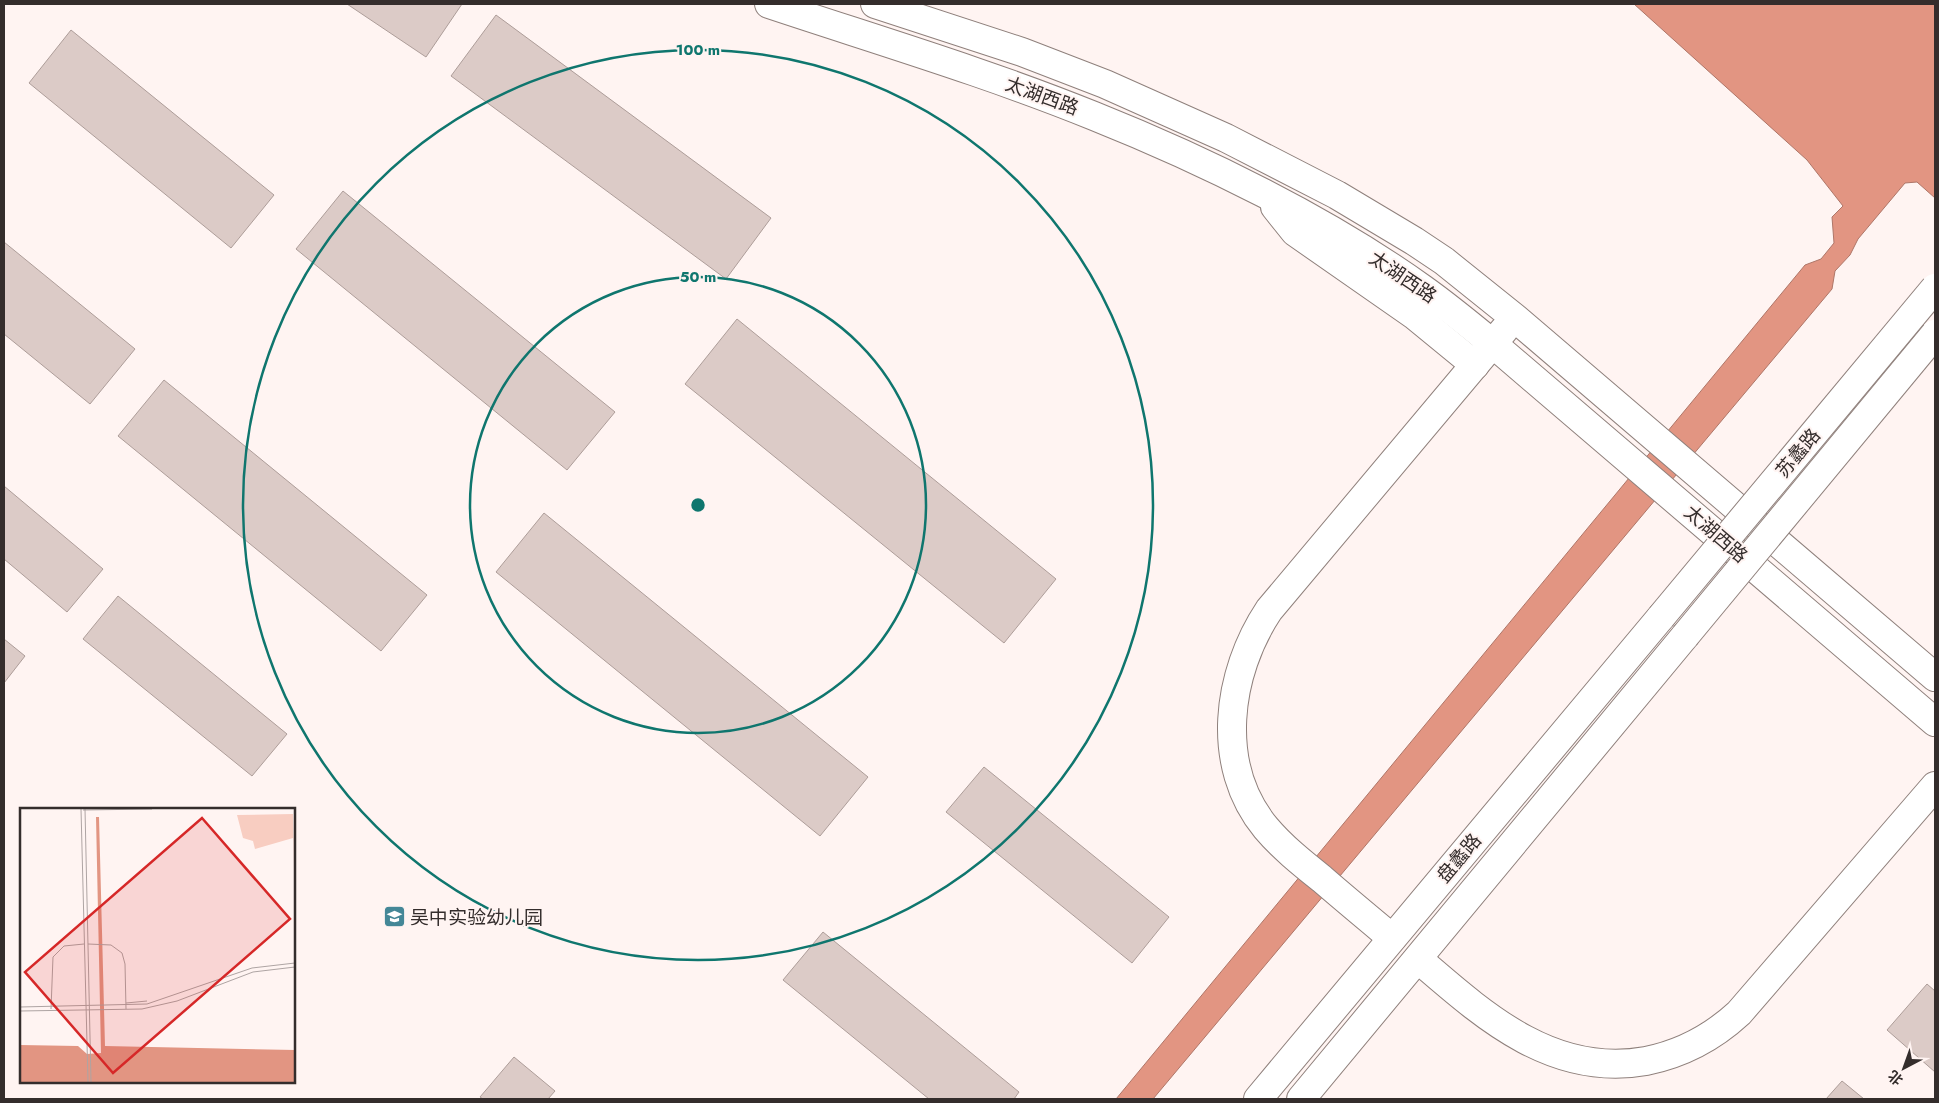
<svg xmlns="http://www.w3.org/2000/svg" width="1939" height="1103" font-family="Jost,'Noto Sans SC',sans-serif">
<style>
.water{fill:#e29582;stroke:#ae7668}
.building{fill:#dccbc7;stroke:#ad9d99}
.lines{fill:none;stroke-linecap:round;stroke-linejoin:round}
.secondary-casing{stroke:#8f807c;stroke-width:30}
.secondary{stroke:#fff;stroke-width:28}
.secondary-bridge-casing{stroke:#8f807c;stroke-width:30;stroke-linecap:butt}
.secondary-bridge{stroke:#fff;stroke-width:28}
.ring{fill:none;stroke:#0f766e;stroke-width:2.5}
.labels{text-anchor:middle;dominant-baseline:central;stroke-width:4;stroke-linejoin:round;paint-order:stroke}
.street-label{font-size:19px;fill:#342d2c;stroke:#fff4f2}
.poi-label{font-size:19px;fill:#342d2c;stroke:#fff4f2;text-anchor:start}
.inset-road{fill:none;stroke:#aea4a3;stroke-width:1}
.view{fill:#d62828;fill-opacity:0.15;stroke:#d62828;stroke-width:2.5}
.inset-edge{fill:none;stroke:#342d2c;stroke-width:2.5}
.centre{fill:#0f766e;stroke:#fff4f2;stroke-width:2.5}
.ring-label{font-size:15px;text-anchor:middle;font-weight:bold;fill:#0f766e;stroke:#fff4f2;stroke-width:4;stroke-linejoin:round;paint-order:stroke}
</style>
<rect width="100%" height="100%" fill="#fff4f2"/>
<path class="water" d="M1634,4H1935V198L1917,182L1905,183L1858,239L1850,255L1835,271L1832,289L1153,1099H1116L1805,265L1821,259L1834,243L1832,217L1843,206L1807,160Z"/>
<g class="building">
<path d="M347,4H462L426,57Z"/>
<path d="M496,15L771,218L726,279L451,76Z"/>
<path d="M71,30L274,195L231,248L29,83Z"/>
<path d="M343,191L615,412L567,470L296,249Z"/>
<path d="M4,242L135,349L90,404L4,334Z"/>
<path d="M737,319L1056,579L1004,643L685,384Z"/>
<path d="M164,380L427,595L381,651L118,436Z"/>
<path d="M4,486L103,569L67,612L4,559Z"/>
<path d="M544,513L868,777L820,836L496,572Z"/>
<path d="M118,596L287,734L252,776L83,639Z"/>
<path d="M4,639L25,656L4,683Z"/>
<path d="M984,767L1169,917L1132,963L946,812Z"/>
<path d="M823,932L1019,1092L1014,1099H929L783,980Z"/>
<path d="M1927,984L1935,991V1072L1887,1030Z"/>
<path d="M514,1057L555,1091L548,1099H483L480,1097Z"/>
<path d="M1842,1081L1864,1099H1826Z"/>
</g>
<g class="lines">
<defs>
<g id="secondary">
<path d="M769,4C877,40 988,73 1094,116C1204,160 1327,220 1423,289C1447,306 1470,325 1493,344L1935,722"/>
<path d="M875,4L1022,52L1105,84L1226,138L1337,195L1414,241L1444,261L1515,318L1935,677"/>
<path d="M1275,207L1295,232L1414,315L1475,365"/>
<path d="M1392,938C1368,918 1345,899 1322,879C1302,863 1282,847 1266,828C1214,765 1227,673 1269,610L1504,330"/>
<path d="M1418,959C1483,1015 1552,1078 1646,1061C1681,1054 1713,1037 1739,1013L1935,786"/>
<path d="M1258,1099L1661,617"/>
<path d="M1301,1099L1685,636"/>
</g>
</defs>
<use href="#secondary" class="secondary-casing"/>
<use href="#secondary" class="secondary"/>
<defs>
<g id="secondary-bridge">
<path d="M1661,617L1935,288"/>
<path d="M1685,636L1935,334"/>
</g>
</defs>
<use href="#secondary-bridge" class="secondary-bridge-casing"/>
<use href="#secondary-bridge" class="secondary-bridge"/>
</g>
<g class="ring">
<circle cx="698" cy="505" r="228"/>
<circle cx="698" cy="505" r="455"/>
</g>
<defs>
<symbol id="school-square" viewBox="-11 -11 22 22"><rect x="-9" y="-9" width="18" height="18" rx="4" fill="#448797" stroke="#fff4f2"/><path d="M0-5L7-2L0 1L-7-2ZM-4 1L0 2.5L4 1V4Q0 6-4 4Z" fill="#fff"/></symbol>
</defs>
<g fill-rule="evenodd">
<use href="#school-square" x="382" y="904" width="25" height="25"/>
</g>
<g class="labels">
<g class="street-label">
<text transform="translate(1042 96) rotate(20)">太湖西路</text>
<text transform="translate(1403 277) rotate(34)">太湖西路</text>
<text transform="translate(1798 453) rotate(-50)">苏蠡路</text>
<text transform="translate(1716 534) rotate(41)">太湖西路</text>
<text transform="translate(1459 858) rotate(-50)">盘蠡路</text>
</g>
<g class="poi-label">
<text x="410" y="917">吴中实验幼儿园</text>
</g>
</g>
<g transform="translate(20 808)">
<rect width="275" height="275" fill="#fff4f2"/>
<path d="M273,6L274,62L273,30L235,41L233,33L223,30L217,7Z" fill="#f8cdc1"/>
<path d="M76,9H79L85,238L275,242V274H0V237L58,238L67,246L81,245Z" fill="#e29582"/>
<path class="inset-road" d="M61,1L68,274M65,1L71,274M63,2L132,1M68,136L91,137L102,145L105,156L106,201M106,195L127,193M0,199L127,196L232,160L275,155M31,201L33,149L44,138L64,136M0,203L122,201L157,193L233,164L275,159"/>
<path class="view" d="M182,10L270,111L93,265L5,164Z"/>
<rect width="275" height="275" class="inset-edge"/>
</g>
<circle cx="698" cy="505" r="8" class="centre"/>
<g class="ring-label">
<text x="698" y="55">100 m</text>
<text x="698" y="282">50 m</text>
</g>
<rect width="1939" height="1103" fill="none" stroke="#342d2c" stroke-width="10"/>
<g transform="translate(1904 1068) rotate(221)" stroke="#fff4f2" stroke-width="4" paint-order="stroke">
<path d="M0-4L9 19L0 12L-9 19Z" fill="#342d2c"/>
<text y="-8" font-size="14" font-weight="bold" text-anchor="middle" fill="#342d2c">北</text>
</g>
</svg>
